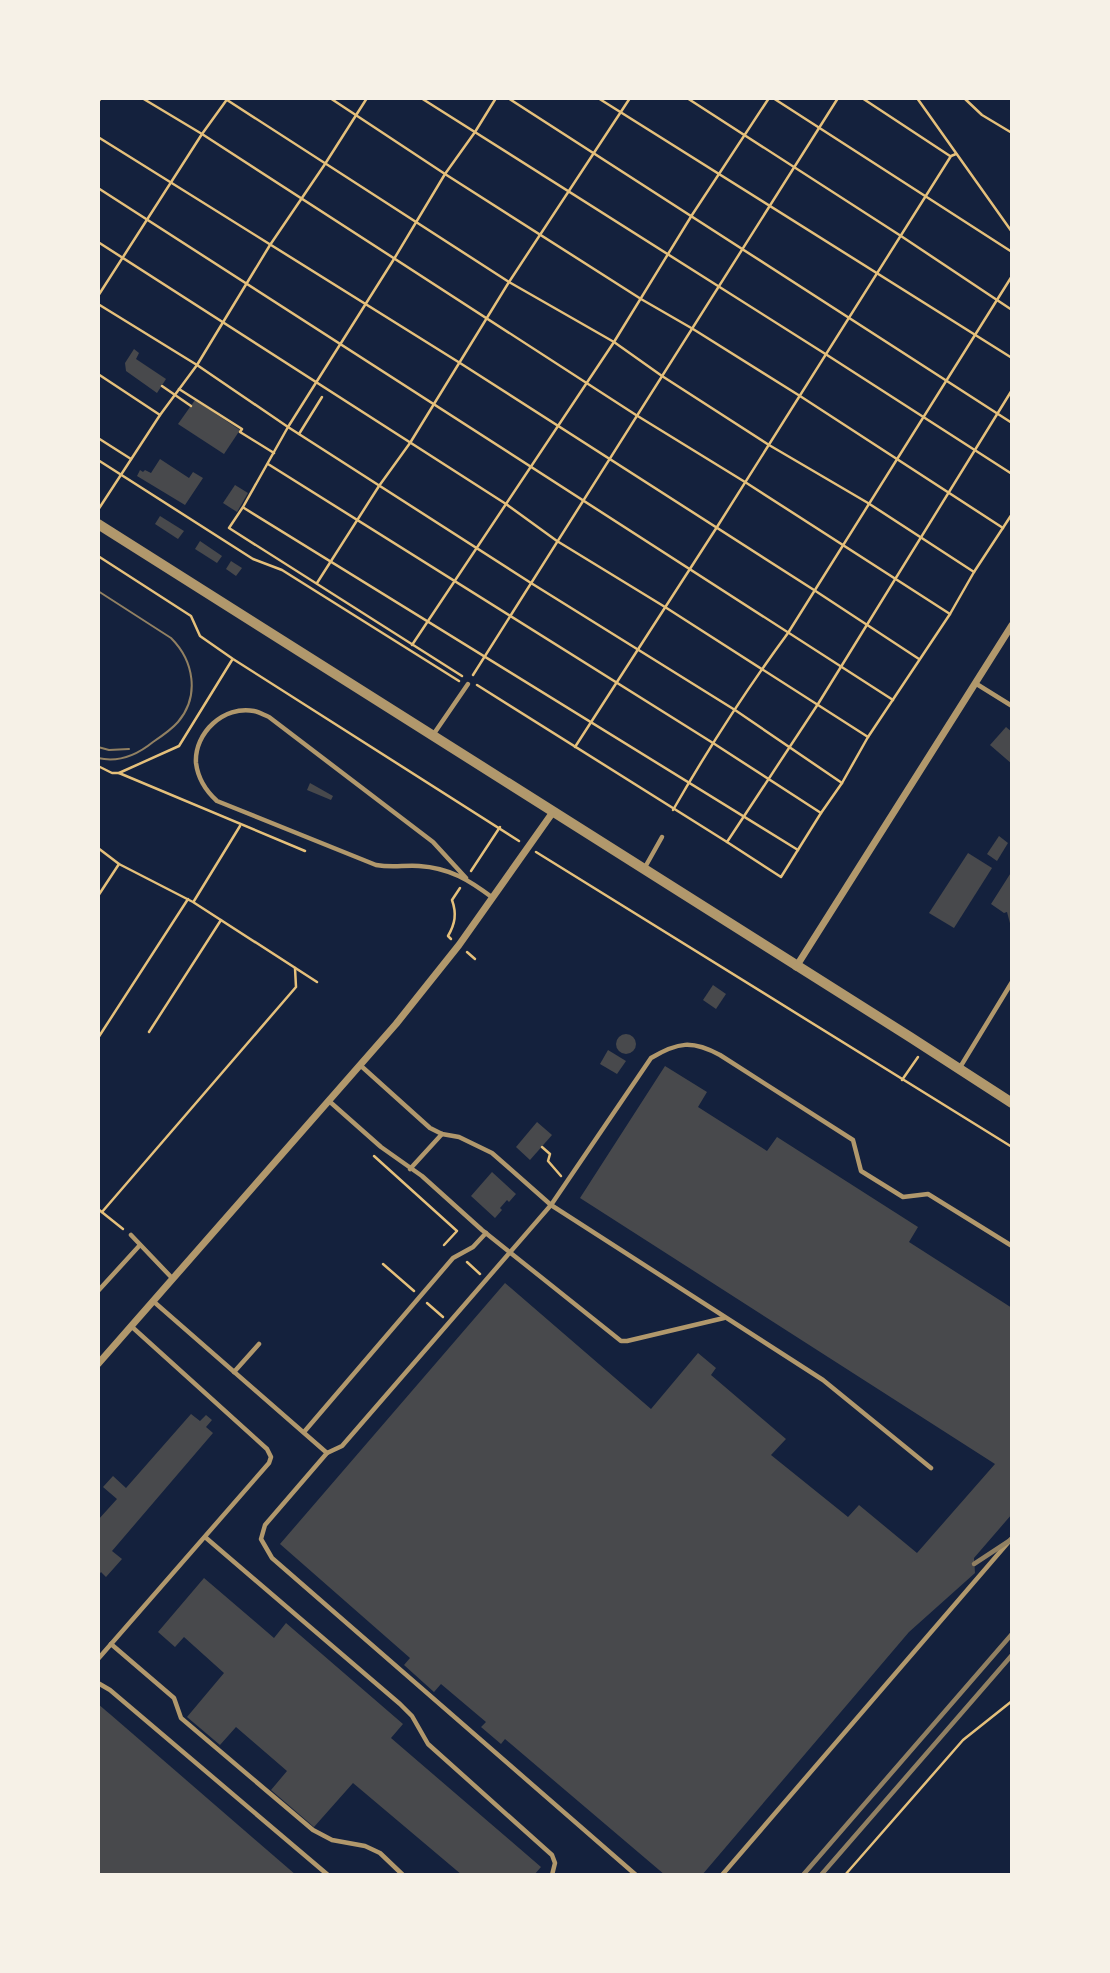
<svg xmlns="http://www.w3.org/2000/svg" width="1110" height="1973" font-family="'Alegreya Sans',sans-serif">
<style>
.building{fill:#48494c}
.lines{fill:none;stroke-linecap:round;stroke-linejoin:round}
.path{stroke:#e5c07b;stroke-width:2.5}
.service{stroke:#b1986c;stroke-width:4.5}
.minor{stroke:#b1986c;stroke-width:7}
.tertiary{stroke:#b1986c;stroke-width:10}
.tram{stroke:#918062;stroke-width:2}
.rail{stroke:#918062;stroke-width:4.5}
</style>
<rect width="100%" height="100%" fill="#14213d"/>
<g class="building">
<path d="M134,349L139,353L136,359L166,379L157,393L126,371L125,363Z"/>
<path d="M195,400L240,430L224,454L178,424Z"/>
<path d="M160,459L189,478L193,472L203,478L185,505L137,476L140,470L143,472L145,470L151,473Z"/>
<path d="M235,485L248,493L237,512L223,503Z"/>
<path d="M160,516L184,531L178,539L155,524Z"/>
<path d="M200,541L222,556L217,563L195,549Z"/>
<path d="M231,561L242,568L236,576L226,569Z"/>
<path d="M1006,727L1012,732V764L990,745Z"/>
<path d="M310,783L333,796L331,800L307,790Z"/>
<path d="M999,836L1008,843L997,861L987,854Z"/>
<path d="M968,853L992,868L954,928L929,913Z"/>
<path d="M1012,871V927H1011L1007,912L1004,913L991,904Z"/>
<path d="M713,985L726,994L716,1009L703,1000Z"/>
<circle cx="626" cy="1044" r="10"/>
<path d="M608,1050L626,1061L617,1074L600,1064Z"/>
<path d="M665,1066L707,1092L698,1107L767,1151L777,1137L918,1227L909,1242L1012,1308V1514L974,1558L975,1573L909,1632L702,1875H665L505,1739L501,1744L481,1727L486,1722L441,1684L434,1692L404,1665L410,1658L280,1544L505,1283L651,1409L698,1353L716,1368L711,1375L786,1439L771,1455L848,1517L859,1505L917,1553L995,1464L580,1198Z"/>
<path d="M537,1122L552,1135L530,1160L516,1147Z"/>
<path d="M492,1172L516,1194L509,1202L507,1200L500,1208L502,1210L495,1218L471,1196Z"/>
<path d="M191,1414L200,1421L206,1415L212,1420L206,1427L213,1433L112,1551L122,1559L106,1577L101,1572L98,1576V1520L117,1499L103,1487L113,1476L126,1488Z"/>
<path d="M204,1578L274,1638L286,1623L403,1724L391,1738L541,1867L534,1875H462L353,1783L314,1827L271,1790L287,1771L236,1727L220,1745L187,1717L224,1673L184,1637L175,1647L158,1632Z"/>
<path d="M98,1704L111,1715L296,1875H98Z"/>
</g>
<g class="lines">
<g class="path">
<path d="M142,98L202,134L636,415L745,482L950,614"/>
<path d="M224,98L509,282L614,342L662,376L769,445L868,503L974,572"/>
<path d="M330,98L445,174L641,299L693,329L800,396L1003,528"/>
<path d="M421,98L827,355L1012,474"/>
<path d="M508,98L1012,423"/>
<path d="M598,98L1012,358"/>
<path d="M687,98L901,236L1012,310"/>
<path d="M773,98L1012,252"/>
<path d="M862,98L950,156"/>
<path d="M917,98L1012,232"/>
<path d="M964,98L982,115L1012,133"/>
<path d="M98,102L101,98"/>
<path d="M98,137L460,363L814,590L919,659"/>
<path d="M98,188L893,700"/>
<path d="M98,242L506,504L557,541L665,607L868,737"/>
<path d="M98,296L202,134L228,98"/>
<path d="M98,304L197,365L288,427L531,583L735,710L842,783"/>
<path d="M98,374L160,415"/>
<path d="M162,386L191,406"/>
<path d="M179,389L242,429L240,432L274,453"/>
<path d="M299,434L322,397"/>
<path d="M98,438L131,459"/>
<path d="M98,460L253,559L282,570L459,681"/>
<path d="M268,464L713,743L821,813"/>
<path d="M244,508L798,850"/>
<path d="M98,510L160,415L197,365L270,245L325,164L367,98"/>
<path d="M98,556L191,616L200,636L233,659L519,841"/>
<path d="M317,583L379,486L410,443L509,282L630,98"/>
<path d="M412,645L614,342L692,215L769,98"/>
<path d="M473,675L838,98"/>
<path d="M462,676L229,528L243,507L288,427L394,259L445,174L475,132L496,98"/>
<path d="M477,685L727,842L818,704L1012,390"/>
<path d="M575,747L717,527L951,156L956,154"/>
<path d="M98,766L112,773H119L179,746L232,660"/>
<path d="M119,773L305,851"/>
<path d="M673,810C708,749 746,690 788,633L1012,276"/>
<path d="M727,842L781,877L821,813L842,783L868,737L950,614L974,572L1012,514"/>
<path d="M98,848L119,864L193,902L317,982"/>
<path d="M536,852L1012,1147"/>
<path d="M471,871L500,827"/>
<path d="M98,896L119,864"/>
<path d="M194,901L240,826"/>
<path d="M451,939L448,936C455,924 457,914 452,900L460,888"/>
<path d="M467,952L475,959"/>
<path d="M149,1032L221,920"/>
<path d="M98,1038L188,899"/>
<path d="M902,1080L918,1057"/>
<path d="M542,1147L550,1154L548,1161L561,1176"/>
<path d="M374,1156L457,1231L444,1245"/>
<path d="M98,1209L123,1229"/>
<path d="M102,1212L296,987L295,968"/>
<path d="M467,1262L480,1274"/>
<path d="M383,1264L414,1291"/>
<path d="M427,1303L443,1317"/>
<path d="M845,1875L963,1740L1012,1701"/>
</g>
<g class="service">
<path d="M975,683L1012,706"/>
<path d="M433,735L468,684"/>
<path d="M644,869L662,837"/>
<path d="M466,878L433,842L269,717C264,715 259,712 254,711C224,705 194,733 196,763C198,779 206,791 217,801L376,865C393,868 403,865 419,866C450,868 469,880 493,898"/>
<path d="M360,1065L430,1128L442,1134L459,1137L492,1153L551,1205L823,1380L931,1468"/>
<path d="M959,1069L1012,982"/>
<path d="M329,1101L381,1147L422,1176L482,1230L621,1341H627L724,1318"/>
<path d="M410,1169L442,1134"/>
<path d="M131,1235L172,1278"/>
<path d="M98,1291L140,1245"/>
<path d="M153,1301L327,1453L265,1525L261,1539L272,1558L636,1875"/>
<path d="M234,1372L259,1344"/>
<path d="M304,1432L453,1258L473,1247L486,1233"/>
<path d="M327,1453L342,1446L551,1205L651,1058C678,1042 692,1040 720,1055L853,1140L861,1171L903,1197L928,1194L1012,1246"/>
<path d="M205,1537L400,1704L412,1716L428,1744L552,1855L555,1863L552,1875"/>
<path d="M111,1644L174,1698L181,1718L313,1830L332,1840L365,1846L380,1853L403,1875"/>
<path d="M98,1659L269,1463L271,1457L267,1449L131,1326"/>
<path d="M98,1683L110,1690L328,1875"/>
<path d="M722,1875L1012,1538"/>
</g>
<g class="minor">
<path d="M796,967L1012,625"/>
<path d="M98,1364L396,1024L459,945L553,812"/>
</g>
<path class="tertiary" d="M98,524L910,1037L1012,1103"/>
<g class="tram">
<path d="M98,591L171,638C194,661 200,696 178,722C171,730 162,736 153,742C137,755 119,763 98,758"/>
<path d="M98,747L109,750L129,749"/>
</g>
<g class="rail">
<path d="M974,1564L1012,1539"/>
<path d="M803,1875L1012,1634"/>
<path d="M821,1875L1012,1655"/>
</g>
</g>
<rect width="1110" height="1973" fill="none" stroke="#f6f1e7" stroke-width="200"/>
</svg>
